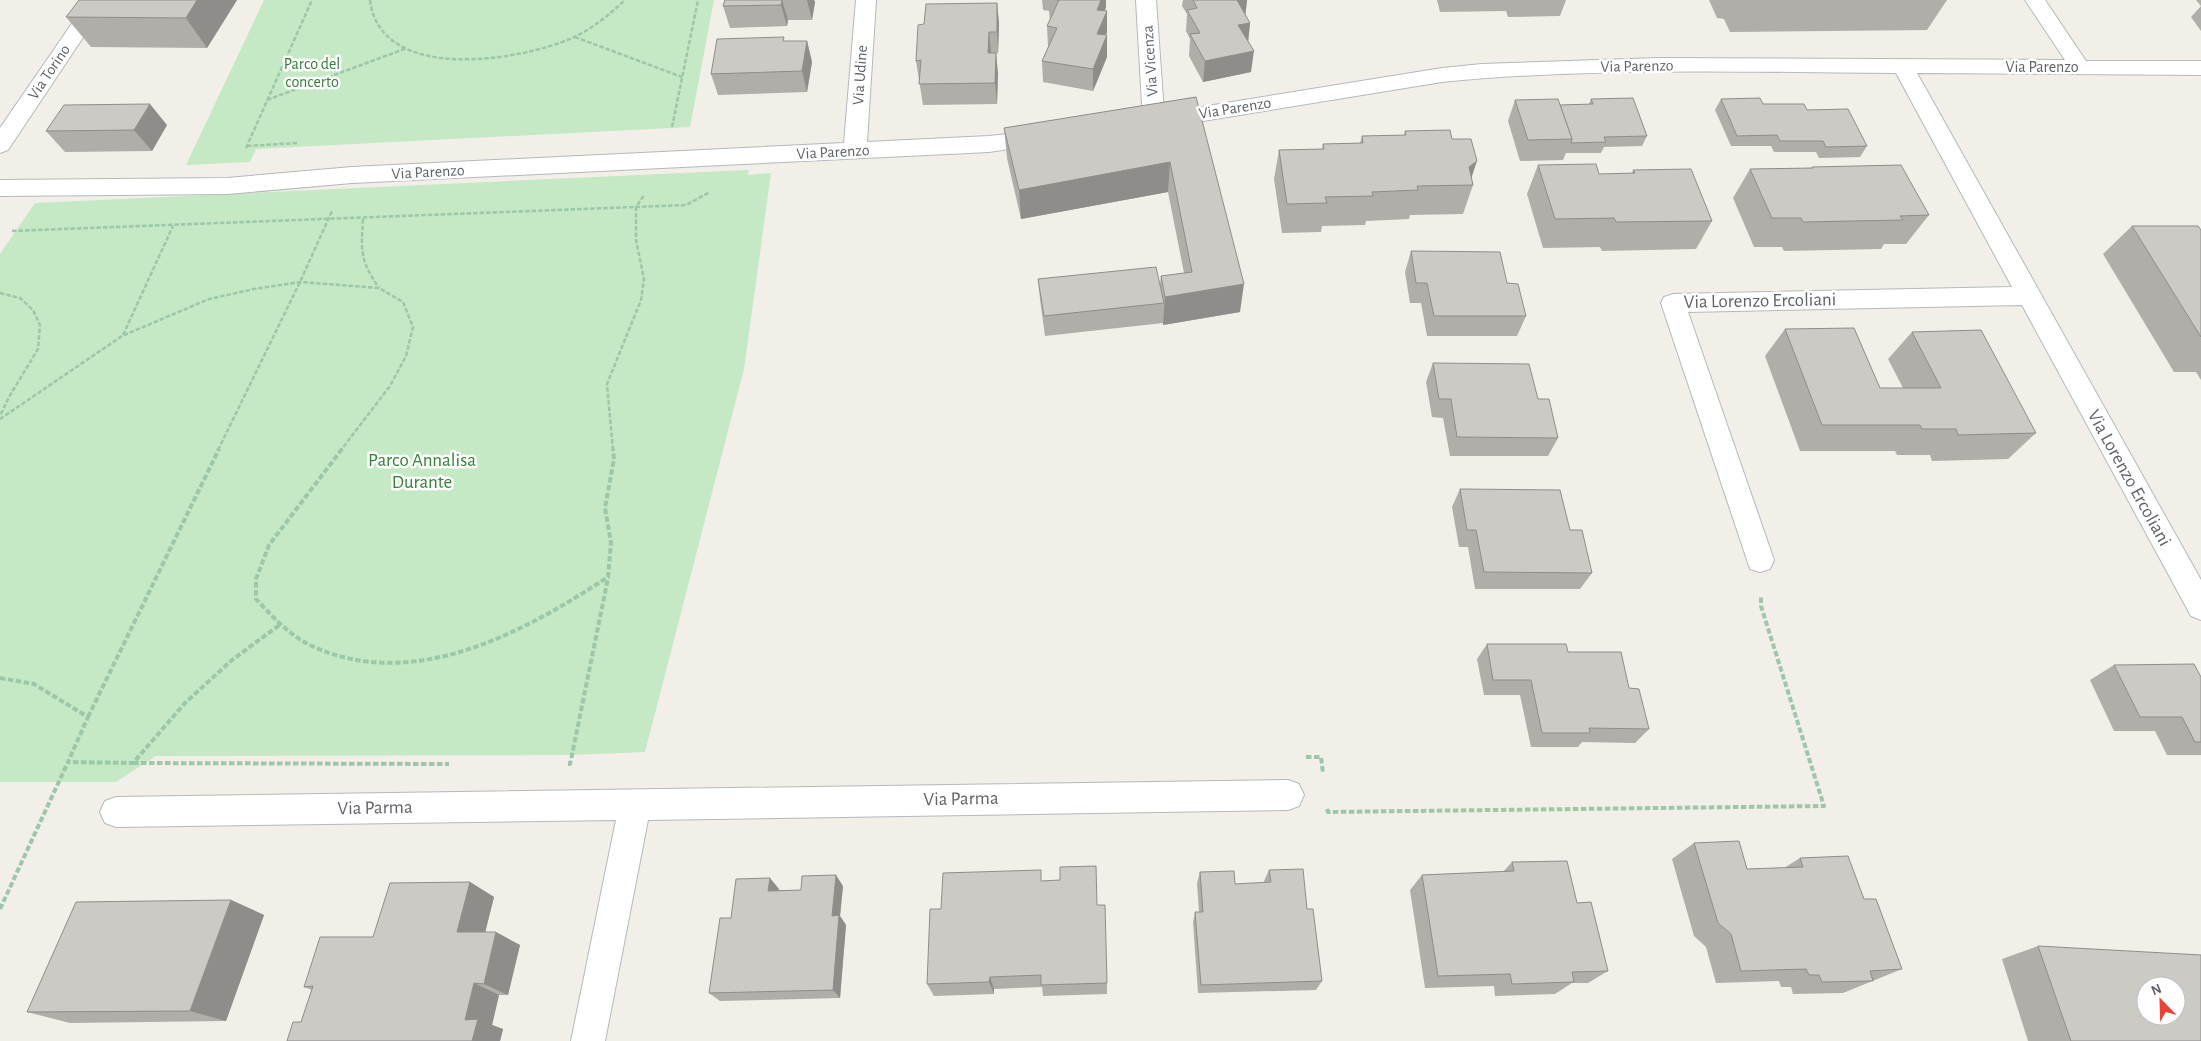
<svg xmlns="http://www.w3.org/2000/svg" width="2201" height="1041" font-family="'Alegreya Sans',sans-serif">
<style>
.green{fill:#c5e8c5}
.lines{fill:none;stroke-linecap:round;stroke-linejoin:round}
.street-casing{stroke:#b5b8bc;stroke-width:2}
.path-far1{stroke:#9cc7a9;stroke-width:2.5;stroke-dasharray:4.5 2;stroke-linecap:butt}
.path{stroke:#9cc7a9;stroke-width:4;stroke-dasharray:5.5 2.5;stroke-linecap:butt}
.street{fill:#fff;fill-rule:evenodd}
.wall{fill:#afaea9}
.shaded-wall{fill:#8f8d8a}
.building{fill:#cccac5;stroke:#8f8d8a;fill-rule:evenodd}
.labels{text-anchor:middle;dominant-baseline:central;stroke-width:5;stroke-linejoin:round;paint-order:stroke}
.far-street-label{font-size:16px;fill:#5f6368;stroke:#fff}
.far-park-label{font-size:16px;fill:#348238;stroke:#fff}
.street-label{font-size:19px;fill:#5f6368;stroke:#fff}
.park-label{font-size:19px;fill:#348238;stroke:#fff}
</style>
<rect width="100%" height="100%" fill="#f1efe8"/>
<g class="green">
<path d="M264,0H714L690,127L256,149L250,162L186,165Z"/>
<path d="M747,170H749L748,175L771,173L744,369L645,752L572,755L156,756L116,782H0V254L35,203Z"/>
</g>
<g class="lines">
<defs>
<g id="street">
<path d="M88,0H108L8,150L0,153V128Z"/>
<path d="M856,0H876L867,142L989,136L1042,130L1050,133L1053,138L1050,143L989,152L352,183L227,194L0,196V180L227,178L352,167L844,143Z"/>
<path d="M1136,0H1156L1164,113L1442,68L1482,64L1658,58L2065,60L2025,0H2045L2086,61H2201V75L1917,73L2201,580V620L2191,616L2022,305L1688,312L1774,560L1770,569L1760,572L1750,569L1661,303L1664,297L1673,294L2012,287L1896,73C1745,72 1592,67 1442,82L1154,129L1146,127L1143,122Z"/>
<path d="M1288,780L1299,784L1304,795L1299,806L1288,810L648,820L605,1041H571L616,820L116,827L105,823L100,812L105,801L116,797Z"/>
</g>
</defs>
<use href="#street" class="street-casing"/>
<g class="path-far1">
<path d="M370,0C380,84 520,61 572,38C592,29 609,15 625,0"/>
<path d="M575,37L682,77"/>
<path d="M267,100L407,48"/>
<path d="M672,127L698,0"/>
<path d="M247,146L298,143"/>
<path d="M246,148L312,0"/>
<path d="M363,219C361,252 360,260 379,288"/>
<path d="M12,231L686,205L710,192"/>
<path d="M0,293L20,298L33,310L40,325L38,349L9,397L0,416"/>
<path d="M123,335L173,226"/>
<path d="M0,419L122,336L209,299L254,289L300,282L379,288L403,302L413,327L406,356L390,386L341,450"/>
<path d="M218,450L300,282L332,211"/>
<path d="M613,450L607,384L641,300L644,279L636,240V207L644,195"/>
</g>
<g class="path">
<path d="M342,449L269,545L256,579V599C273,617 291,637 314,647C416,692 524,632 608,577L611,543L605,508L614,459L613,449"/>
<path d="M0,678L34,684L88,717L68,762L133,763L185,703L232,660L281,624"/>
<path d="M88,717L219,449"/>
<path d="M1306,757H1321L1323,773"/>
<path d="M133,763L449,764"/>
<path d="M568,764H570L572,755L608,578"/>
<path d="M1327,809L1328,812L1824,806L1761,606V596"/>
<path d="M0,909L68,762"/>
</g>
<use href="#street" class="street"/>
</g>
<g class="wall">
<path d="M237,0L207,48L91,47L66,17Z"/>
<path d="M725,0H814L815,2L812,20H788L787,26L730,28L723,6Z"/>
<path d="M1042,0H1106V7L1105,11L1107,32L1106,35H1107V57L1093,91L1043,82L1042,61L1048,47L1047,26L1050,20L1049,11L1043,10Z"/>
<path d="M1183,0H1247L1245,15L1250,23L1248,41L1251,72L1203,82L1189,56L1190,39L1186,31L1187,14L1182,6Z"/>
<path d="M1437,0H1566L1560,16L1508,17L1506,11L1440,12Z"/>
<path d="M1709,0H1947L1927,30L1730,32L1724,19L1717,18Z"/>
<path d="M2196,0H2201V31L2191,17L2201,6Z"/>
<path d="M997,3L999,24L998,53L996,54L998,74L997,104L923,105L916,61L924,24Z"/>
<path d="M785,41H807L812,62L807,92L718,95L711,74Z"/>
<path d="M1196,97L1240,312L1163,325V323L1045,336L1040,299L1038,279L1160,284L1161,276L1184,273L1168,192L1021,219L1007,158L1004,128Z"/>
<path d="M1591,99L1647,136L1642,146L1604,147L1601,153H1566L1563,160L1520,161L1508,121L1515,100L1560,105L1589,104Z"/>
<path d="M1721,99L1807,110L1867,146L1860,157L1819,158L1816,152H1774L1771,146H1731L1715,110Z"/>
<path d="M167,125L152,151L65,152L46,131Z"/>
<path d="M1405,131L1452,139L1471,177L1473,185L1463,214L1410,215L1409,219L1366,221L1365,225L1322,226L1321,232L1282,233L1274,179L1279,150L1322,149L1323,144L1360,143L1362,136L1404,135Z"/>
<path d="M1538,165L1599,174H1632L1633,170L1712,221L1696,249L1602,251L1600,247L1543,248L1527,194Z"/>
<path d="M1812,167L1929,215L1906,244H1884L1881,249L1784,251L1782,247H1754L1733,198L1750,169L1811,168Z"/>
<path d="M2132,226L2201,230V380L2196,372H2174L2103,254Z"/>
<path d="M1411,251L1507,283L1526,316L1517,336H1427L1421,303H1410L1405,272Z"/>
<path d="M1785,329L1880,388H1903L1888,359L1912,332L2036,433L2008,459L1932,461L1930,455H1897L1895,451H1800L1765,356Z"/>
<path d="M1433,363L1538,399L1558,438L1548,456H1450L1443,418L1432,417L1426,382Z"/>
<path d="M1460,489L1570,530L1592,573L1580,589H1475L1468,547H1459L1452,507Z"/>
<path d="M1487,644L1568,652L1629,688L1649,729L1635,743L1582,742L1578,747H1531L1520,695H1484L1477,659Z"/>
<path d="M2114,665L2201,677V755H2167L2155,731H2114L2090,680Z"/>
<path d="M1694,843L1747,869L1784,868L1800,858L1864,899L1902,969L1843,993L1793,994L1791,987H1781L1779,981L1716,983L1706,947L1694,936L1672,859Z"/>
<path d="M1512,862L1577,903L1608,971L1588,983H1572L1555,994L1495,996L1494,986L1425,988L1410,890L1422,875L1503,872Z"/>
<path d="M1269,870L1307,909L1322,981L1316,990L1198,993L1193,922L1195,912H1199L1197,883L1200,872L1235,884L1265,883L1264,881Z"/>
<path d="M1042,881L1097,905L1107,983V994L1043,996L1042,987L994,989V994L934,996L927,984L941,909Z"/>
<path d="M470,882L494,897L485,932L520,945L508,995H499L492,1025L503,1029L500,1041H287L301,1022L312,990L304,987L373,937Z"/>
<path d="M843,886L840,916L846,925L840,998L720,1001L709,993L731,918L779,889V890H801Z"/>
<path d="M231,900L264,915L226,1021L70,1023L27,1012Z"/>
<path d="M2038,946L2201,1041H2028L2002,959Z"/>
</g>
<g class="shaded-wall">
<path d="M197,0H237L207,48L186,18Z"/>
<path d="M782,0L788,20L787,26L781,5Z"/>
<path d="M807,0H814L815,2L812,20Z"/>
<path d="M1101,0H1106V7L1097,31V10Z"/>
<path d="M1236,0H1247L1245,19Z"/>
<path d="M997,3L999,24L998,53L997,32Z"/>
<path d="M1107,11V32L1097,55V34Z"/>
<path d="M1250,23L1248,44L1238,25Z"/>
<path d="M989,32L991,54L988,53Z"/>
<path d="M1107,35V57L1093,91V69Z"/>
<path d="M807,41L812,62L807,92L802,71Z"/>
<path d="M1254,51L1251,72L1203,82L1205,61Z"/>
<path d="M996,53L998,74L997,104L995,83Z"/>
<path d="M150,104L167,125L152,151L134,130Z"/>
<path d="M1477,161L1469,185V167Z"/>
<path d="M1170,162L1168,192L1021,219L1019,190Z"/>
<path d="M1244,284L1240,312L1163,325L1165,297Z"/>
<path d="M836,875L843,886L840,916L846,925L840,998L833,990L832,916Z"/>
<path d="M770,878L779,889L777,901L768,891Z"/>
<path d="M470,882L494,897L482,945L457,932Z"/>
<path d="M231,900L264,915L226,1021L190,1011Z"/>
<path d="M496,932L520,945L508,995L484,984Z"/>
<path d="M990,977L994,989V994L989,982Z"/>
<path d="M474,983L499,995L492,1025L503,1029L500,1041H472L465,1020Z"/>
</g>
<g class="building">
<path d="M79,0H197L186,18L66,17Z"/>
<path d="M725,0H782L781,5L723,6Z"/>
<path d="M1057,0H1101L1097,10L1107,11L1097,34L1107,35L1093,69L1042,61L1057,28L1047,26L1059,0Z"/>
<path d="M1193,0H1237L1250,23L1238,25L1254,51L1205,61L1190,34L1200,33L1187,10L1197,8Z"/>
<path d="M997,3V32H989L988,53H996L995,83L919,84L921,60L916,61L918,25L924,24L926,4Z"/>
<path d="M784,37L783,41H807L802,71L711,74L717,39Z"/>
<path d="M1196,97L1244,284L1165,297L1161,276L1192,272L1170,162L1019,190L1004,128Z"/>
<path d="M1633,98L1647,136L1604,137L1606,142L1571,143L1572,139L1560,105L1593,104L1591,99Z"/>
<path d="M1760,98L1763,104H1804L1807,110L1848,109L1867,146L1826,147L1823,141H1780L1777,135L1737,136L1721,99Z"/>
<path d="M1558,99L1572,139L1528,140L1515,100Z"/>
<path d="M150,104L134,130L46,131L64,105Z"/>
<path d="M1450,130L1452,139H1471L1477,161L1469,167L1473,185L1417,186L1418,190L1372,192L1373,196L1325,197L1327,203L1287,204L1279,150L1324,149L1323,144L1363,143L1362,136L1406,135L1405,131Z"/>
<path d="M1596,164L1599,174L1635,173L1633,170L1691,169L1712,221L1616,222L1614,218L1555,219L1538,165Z"/>
<path d="M1901,165L1929,215L1900,216L1903,220L1803,222L1801,218H1772L1750,169L1813,168L1812,167Z"/>
<path d="M2132,226H2198L2201,230V337Z"/>
<path d="M1411,251L1500,252L1507,283L1518,284L1526,316H1434L1427,283H1416Z"/>
<path d="M1156,267L1164,303L1044,316L1038,279Z"/>
<path d="M1854,328L1880,388H1941L1912,332L1981,330L2036,433L1958,435L1956,429H1922L1920,425H1822L1785,329Z"/>
<path d="M1433,363L1529,364L1538,399H1549L1558,438L1457,437L1451,399H1439Z"/>
<path d="M1460,489L1560,490L1570,530H1582L1592,573L1484,572L1476,530H1467Z"/>
<path d="M1487,644H1566L1568,652H1621L1629,688L1639,689L1649,729L1589,728L1590,733H1542L1531,680H1493Z"/>
<path d="M2194,664L2201,677V742H2195L2182,717H2140L2114,665Z"/>
<path d="M1739,841L1747,869L1803,867L1800,858L1848,856L1864,899H1876L1902,969L1870,971L1873,981L1822,982L1819,975H1809L1806,969L1741,971L1731,934L1718,923L1694,843Z"/>
<path d="M1567,861L1577,903L1591,902L1608,971L1572,972L1574,982L1512,984L1510,974L1438,976L1422,875L1514,871L1512,862Z"/>
<path d="M1096,866L1097,905H1105L1107,983L1041,985V975L990,977L989,982L927,984L930,909H941L943,873L1041,870V881L1060,880V867Z"/>
<path d="M1303,869L1307,909H1313L1322,981L1201,985L1195,912H1203L1200,872L1234,871L1235,884L1271,882L1269,870Z"/>
<path d="M836,875L832,916L839,915L833,990L709,993L720,918H731L736,879L770,878L768,891L801,890L802,876Z"/>
<path d="M470,882L457,932H496L484,984L474,983L465,1020L478,1019L472,1041H287L293,1022H301L313,986L304,987L320,937H373L390,883Z"/>
<path d="M231,900L190,1011L27,1012L76,902Z"/>
<path d="M2038,946L2201,955V1041H2071ZM2146,986H2176V1016H2146Z"/>
</g>
<g class="labels">
<g class="far-street-label">
<text transform="translate(1150 61) rotate(-94)">Via Vicenza</text>
<text transform="translate(1637 66) rotate(-1)">Via Parenzo</text>
<text x="2042" y="67">Via Parenzo</text>
<text transform="translate(49 72) rotate(-56)">Via Torino</text>
<text transform="translate(860 75) rotate(-86)">Via Udine</text>
<text transform="translate(1235 108) rotate(-9)">Via Parenzo</text>
<text transform="translate(833 152) rotate(-3)">Via Parenzo</text>
<text transform="translate(428 172) rotate(-3)">Via Parenzo</text>
</g>
<g class="far-park-label">
<text x="312" y="64">Parco del<tspan x="312" dy="18">concerto</tspan></text>
</g>
<g class="street-label">
<text transform="translate(1760 301) rotate(-1)">Via Lorenzo Ercoliani</text>
<text transform="translate(2129 478) rotate(61)">Via Lorenzo Ercoliani</text>
<text transform="translate(961 799) rotate(-1)">Via Parma</text>
<text transform="translate(375 808) rotate(-1)">Via Parma</text>
</g>
<g class="park-label">
<text x="422" y="460">Parco Annalisa<tspan x="422" dy="22">Durante</tspan></text>
</g>
</g>
<g transform="translate(2161 1001) rotate(337)"><circle r="24" fill="#ffffff" stroke="#bfc1c3"/>
<path d="M0-4L9 19L0 12L-9 19Z" fill="#ea4335"/>
<text y="-8" font-size="14" font-weight="bold" text-anchor="middle" fill="#5f6368">N</text>
</g>
</svg>
